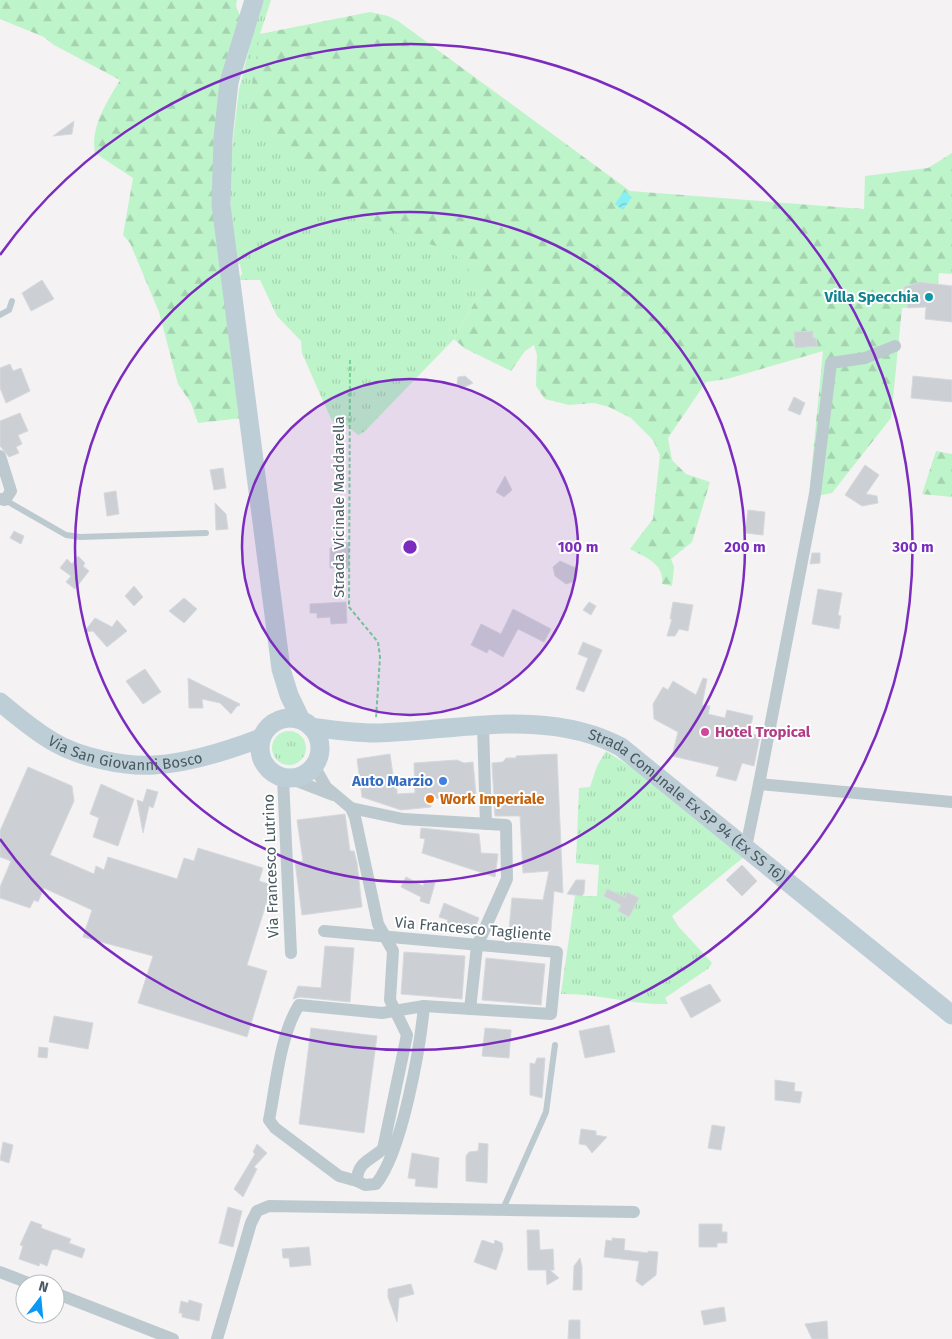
<svg xmlns="http://www.w3.org/2000/svg" width="952" height="1339" font-family="'Fira Sans',sans-serif">
<style>
.grass{fill:url(#grass-tufts)}
.forest{fill:url(#forest-firs)}
.water{fill:url(#water-waves)}
.building{fill:#ccd0d5;stroke:#d5d9de}
.lines{fill:none;stroke-linecap:round;stroke-linejoin:round}
.path{stroke:#73d594;stroke-width:2;stroke-dasharray:4 2.5;stroke-linecap:butt}
.lane{stroke:#bccacf;stroke-width:6}
.street{stroke:#bccacf;stroke-width:12}
.secondary{stroke:#beced7;stroke-width:19}
.ring{fill:none;stroke:#7b2cbf;stroke-width:2.5}
.culture-dot{fill:#0f9aa8;stroke:#fff;stroke-width:2}
.hotel-dot{fill:#d1479c;stroke:#fff;stroke-width:2}
.shop-dot{fill:#3f7fe0;stroke:#fff;stroke-width:2}
.food-dot{fill:#e8710a;stroke:#fff;stroke-width:2}
.labels{text-anchor:middle;dominant-baseline:central;stroke-width:4;stroke-linejoin:round;paint-order:stroke}
.culture-label{font-size:15px;font-weight:bold;fill:#0d838f;stroke:#fff;text-anchor:end}
.street-label{font-size:15px;fill:#485a61;stroke:#fff}
.hotel-label{font-size:15px;font-weight:bold;fill:#b23c85;stroke:#fff;text-anchor:start}
.shop-label{font-size:15px;font-weight:bold;fill:#366cbe;stroke:#fff;text-anchor:end}
.food-label{font-size:15px;font-weight:bold;fill:#c56008;stroke:#fff;text-anchor:start}
.centre{fill:#7b2cbf;stroke:#fff;stroke-width:2.5}
.ring-label{font-size:15px;text-anchor:middle;font-weight:bold;fill:#7b2cbf;stroke:#fff;stroke-width:4;stroke-linejoin:round;paint-order:stroke}
</style>
<defs>
<pattern id="grass-tufts" width="24" height="20" patternUnits="userSpaceOnUse" patternTransform="scale(1.25)"><rect width="24" height="20" fill="#bef4ca"/><path d="M3 7l-1-3M5 7V3M7 7l1-3M15 17l-1-3M17 17v-4M19 17l1-3" fill="none" stroke="#a5d3b0"/></pattern>
<pattern id="forest-firs" width="22" height="20" patternUnits="userSpaceOnUse" patternTransform="scale(1.25)"><rect width="22" height="20" fill="#bef4ca"/><path d="M5 1l3.5 6h-7zM16 11l3.5 6h-7z" fill="#a5d3b0"/></pattern>
<pattern id="water-waves" width="16" height="10" patternUnits="userSpaceOnUse" patternTransform="scale(1.25)"><rect width="16" height="10" fill="#88f0f4"/><path d="M0 5q4-4 8 0t8 0" fill="none" stroke="#71c5c9"/></pattern>
</defs>
<rect width="100%" height="100%" fill="#f4f2f2"/>
<g class="grass">
<path d="M261,0H271L260,34L354,218L453,251L487,291L476,300L454,339L364,432L358,435L346,425L334,422L331,419L302,353L301,341L277,316L260,280H238L242,274L240,264L234,263L229,172L239,90Z"/>
<circle cx="289" cy="748" r="17"/>
<path d="M606,751L653,781L745,856L672,916L678,926L712,963L709,968L665,998L668,1004C631,1005 597,993 561,994L575,896H597L599,865L576,863L579,788L590,787L597,766Z"/>
</g>
<g class="forest">
<path d="M0,0H237L236,6L240,16L223,92L242,418L198,423L191,403L178,384L159,312L130,243L123,235L133,178L95,153C90,127 107,102 120,80L54,45L44,37L0,19Z"/>
<path d="M370,12L388,16L398,21L630,191L864,209L865,176L928,168L952,153V274L939,273L938,284L920,282L904,287L908,308H902L891,418L832,493L822,495L810,485L823,351L727,379L706,382L668,438L672,460L686,474L710,482L692,542L671,559L674,567L672,586L662,584C665,564 645,557 630,549L653,519L660,455L653,440L631,418L609,407L594,403L569,405L545,399L536,386L537,355L534,345L525,351L511,371L464,348L454,339L476,300L487,291L453,252L354,218L247,114L260,34Z"/>
<path d="M936,451L952,454V497L922,494Z"/>
</g>
<path class="water" d="M624,191L632,197L623,210L615,204Z"/>
<g class="building">
<path d="M74,121L72,134L53,136Z"/>
<path d="M42,280L54,299L31,311L22,293Z"/>
<path d="M920,282L952,286V322L925,319L926,307L908,308L904,287Z"/>
<path d="M813,331V338H816L817,346L795,348L794,332Z"/>
<path d="M10,364L13,371L21,368L30,391L6,403L0,388V368Z"/>
<path d="M465,376L473,383L461,389L457,384L458,377Z"/>
<path d="M913,376L952,380V402L911,398Z"/>
<path d="M794,397L805,403L800,415L788,410Z"/>
<path d="M20,413L28,431L18,435L22,444L16,447L19,453L9,457L0,446V421Z"/>
<path d="M865,465L879,475L866,494L877,496L878,503L862,506L845,495Z"/>
<path d="M223,468L226,488L214,490L210,470Z"/>
<path d="M505,476L512,490L504,497L496,492Z"/>
<path d="M116,491L119,514L107,516L104,493Z"/>
<path d="M215,503L226,514L228,529L216,530Z"/>
<path d="M748,510L765,512L763,535L745,533Z"/>
<path d="M14,531L24,536L21,544L10,538Z"/>
<path d="M339,543H349V568H330V548H339Z"/>
<path d="M812,553H820V563L810,564Z"/>
<path d="M78,556L85,563L83,566L89,571L75,589L66,582L71,576L60,568L67,559L72,564Z"/>
<path d="M560,561L578,569L575,581L566,584L555,576L553,567Z"/>
<path d="M134,586L143,597L134,606L125,596Z"/>
<path d="M818,589L842,593L838,615L841,616L839,629L812,624Z"/>
<path d="M184,598L197,609L184,623L169,611Z"/>
<path d="M346,602L347,623L331,624L330,617L317,618V613H310V604Z"/>
<path d="M589,602L596,606L591,615L583,610Z"/>
<path d="M673,602L693,605L688,631L679,629L675,636H667L672,619H670Z"/>
<path d="M513,609L551,629L544,642L518,629L503,657L489,649L487,653L471,645L481,624L501,634Z"/>
<path d="M95,618L112,627L117,620L127,631L107,647L93,631L84,632Z"/>
<path d="M583,642L602,650L584,692L576,689L588,658L578,654Z"/>
<path d="M145,669L161,692L143,704L126,681Z"/>
<path d="M188,678L240,704L239,706H237L231,714L220,703L202,699L203,708H189Z"/>
<path d="M703,678L707,679L702,705L710,706L708,714L725,718L727,710L753,716L749,733L760,736L754,766L742,763L736,781L716,776L719,767L672,756L678,732L654,719L653,704L663,687L668,690L673,681L696,695Z"/>
<path d="M390,754L395,789H397V794L415,793L414,763L457,760L464,763L473,762L476,794L430,799L431,807L401,810L362,797L357,759Z"/>
<path d="M557,754L563,893L554,891L550,942L508,939L512,898L543,900L549,871L523,873L520,816H495L492,763L503,762L506,758H516V756Z"/>
<path d="M28,767L72,786L74,801L50,855L94,874L96,866L104,870L108,857L177,879L184,858L194,861L198,848L263,868L259,881L272,885L247,965L267,971L247,1037L138,1003L153,956L83,937L92,910L44,888L38,902L34,900L30,908L0,898V887L11,861L0,857V831Z"/>
<path d="M101,784L134,799L118,846L93,837L99,818L90,814Z"/>
<path d="M147,789L158,792L153,808L149,806L143,833L137,800L143,802Z"/>
<path d="M345,814L350,851H354L357,863L362,907L302,915L295,862L303,861L297,820Z"/>
<path d="M421,828L479,834L481,853L498,854L495,877L422,853L425,839L420,838Z"/>
<path d="M742,865L757,881L742,896L726,880Z"/>
<path d="M406,877L423,886L425,880L435,883L429,904L420,901L421,897L401,887Z"/>
<path d="M576,880H585L584,893L582,896L567,894Z"/>
<path d="M607,889L625,897L627,892L639,898L629,917L618,911L621,905L604,896Z"/>
<path d="M444,903L479,918L473,934L446,925L448,920L439,917Z"/>
<path d="M325,946L354,948L350,1002L300,997L293,999L298,986L321,988Z"/>
<path d="M404,952L465,956L462,999L401,994Z"/>
<path d="M486,958L545,964L541,1005L482,1000Z"/>
<path d="M710,984L721,1001L691,1018L680,998Z"/>
<path d="M54,1016L93,1023L88,1049L49,1042Z"/>
<path d="M609,1025L615,1052L585,1058L579,1031Z"/>
<path d="M311,1028L377,1036L364,1133L299,1124Z"/>
<path d="M485,1028L511,1030L509,1058L482,1056Z"/>
<path d="M39,1047L48,1048L47,1058L38,1057Z"/>
<path d="M537,1058H545L542,1098L530,1095V1063L535,1064Z"/>
<path d="M775,1080L795,1083L794,1091L802,1092L800,1103L775,1100Z"/>
<path d="M712,1125L725,1127L721,1150L708,1148Z"/>
<path d="M581,1129L596,1131V1135L607,1137L592,1153L586,1145L579,1144Z"/>
<path d="M3,1142L13,1145L9,1163L0,1160Z"/>
<path d="M479,1143L488,1144L487,1183L466,1181V1156L469,1152L478,1151Z"/>
<path d="M257,1144L267,1153L254,1167L257,1169L243,1197L234,1189L255,1154L253,1152Z"/>
<path d="M412,1153L439,1158L437,1188L415,1186L416,1179L408,1178Z"/>
<path d="M228,1207L242,1211L233,1247L219,1243Z"/>
<path d="M31,1221L42,1225L41,1228L71,1239L69,1243L85,1249L82,1258L56,1249L52,1250L47,1266L40,1263L39,1266L19,1259L23,1246L20,1245Z"/>
<path d="M699,1224H722V1232H727V1243H717V1247H699Z"/>
<path d="M527,1230H539L540,1250L553,1249L554,1270H550L559,1278L547,1285L546,1270H528Z"/>
<path d="M612,1238L625,1239L624,1250L648,1253V1251L658,1252L656,1275L642,1286L636,1281L639,1261L604,1257L606,1240L612,1241Z"/>
<path d="M482,1240L494,1244L495,1240L502,1243L503,1249L496,1270L474,1262Z"/>
<path d="M309,1247L311,1265L290,1267L289,1258H283L282,1249Z"/>
<path d="M580,1258L582,1267V1290H573L574,1266Z"/>
<path d="M411,1284L414,1294L399,1298L397,1322L388,1297V1289Z"/>
<path d="M189,1300L202,1304L199,1321L182,1317V1313H179L181,1301L188,1303Z"/>
<path d="M724,1307L726,1321L704,1325L701,1311Z"/>
<path d="M569,1320H580V1339H568Z"/>
<path d="M827,1321L828,1339H812L805,1324Z"/>
</g>
<g class="lines">
<path class="path" d="M350,360L349,607L378,642L380,657L376,718"/>
<g class="lane">
<path d="M0,315L9,310L12,301"/>
<path d="M5,500L66,535L80,537L206,533"/>
<path d="M503,1209L546,1112L555,1045"/>
</g>
<g class="street">
<path d="M0,456L11,491L5,500L0,499"/>
<path d="M483,726L486,824"/>
<path d="M314,766L326,787L351,808L355,817L378,924L393,951L390,1000L407,1035L383,1149C371,1160 357,1162 357,1181L365,1185L376,1184C402,1152 420,1049 424,1006"/>
<path d="M283,778L291,953"/>
<path d="M289,778L333,795"/>
<path d="M759,784L815,494L831,363L865,358L895,346"/>
<path d="M351,808L403,819L506,825L507,879L477,946L470,1009"/>
<path d="M746,847L759,784L952,802"/>
<path d="M324,931L557,952L551,1014L424,1006L382,1013L299,1005C280,1035 276,1085 269,1120L275,1128L339,1176L357,1181"/>
<path d="M0,1272L31,1284"/>
<path d="M55,1293L173,1339"/>
<path d="M217,1339L251,1223L257,1211L269,1206L634,1212"/>
</g>
<g class="secondary">
<path d="M254,0L229,82L223,138L221,205L281,669L289,695L301,720"/>
<path id="s1" d="M0,702C17,716 33,730 52,741C78,757 124,767 154,765C190,763 227,751 261,738"/>
<circle cx="290" cy="748" r="30"/>
<path id="s2" d="M311,727C333,730 354,733 376,733C457,731 546,707 621,747L952,1015"/>
</g>
</g>
<circle cx="410" cy="547" r="168" fill="#7b2cbf" fill-opacity=".12"/>
<g class="ring">
<circle cx="410" cy="547" r="168"/>
<circle cx="410" cy="547" r="335"/>
<path d="M0 255A503 503 0 1 1 0 839"/>
</g>
<circle class="culture-dot" cx="929" cy="297" r="5"/>
<circle class="hotel-dot" cx="705" cy="732" r="5"/>
<circle class="shop-dot" cx="443" cy="781" r="5"/>
<circle class="food-dot" cx="430" cy="799" r="5"/>
<g class="labels">
<g class="culture-label">
<text x="919" y="297">Villa Specchia</text>
</g>
<g class="street-label">
<text transform="translate(339 507) rotate(-90)">Strada Vicinale Maddarella</text>
<text stroke="none"><textPath href="#s1" startOffset="141">Via San Giovanni Bosco</textPath></text>
<text stroke="none"><textPath href="#s2" startOffset="401">Strada Comunale Ex SP 94 (Ex SS 16)</textPath></text>
<text transform="translate(271 866) rotate(-92)">Via Francesco Lutrino</text>
<text transform="translate(473 929) rotate(5)">Via Francesco Tagliente</text>
</g>
<g class="hotel-label">
<text x="715" y="732">Hotel Tropical</text>
</g>
<g class="shop-label">
<text x="433" y="781">Auto Marzio</text>
</g>
<g class="food-label">
<text x="440" y="799">Work Imperiale</text>
</g>
</g>
<circle cx="410" cy="547" r="8" class="centre"/>
<g class="ring-label">
<text x="578" y="552">100 m</text>
<text x="745" y="552">200 m</text>
<text x="913" y="552">300 m</text>
</g>
<g transform="translate(40 1299) rotate(16)"><circle r="24" fill="#ffffff" stroke="#b6bdc0"/>
<path d="M0-4L9 19L0 12L-9 19Z" fill="#0a98f6"/>
<text y="-8" font-size="14" font-weight="bold" text-anchor="middle" fill="#485a61">N</text>
</g>
</svg>
